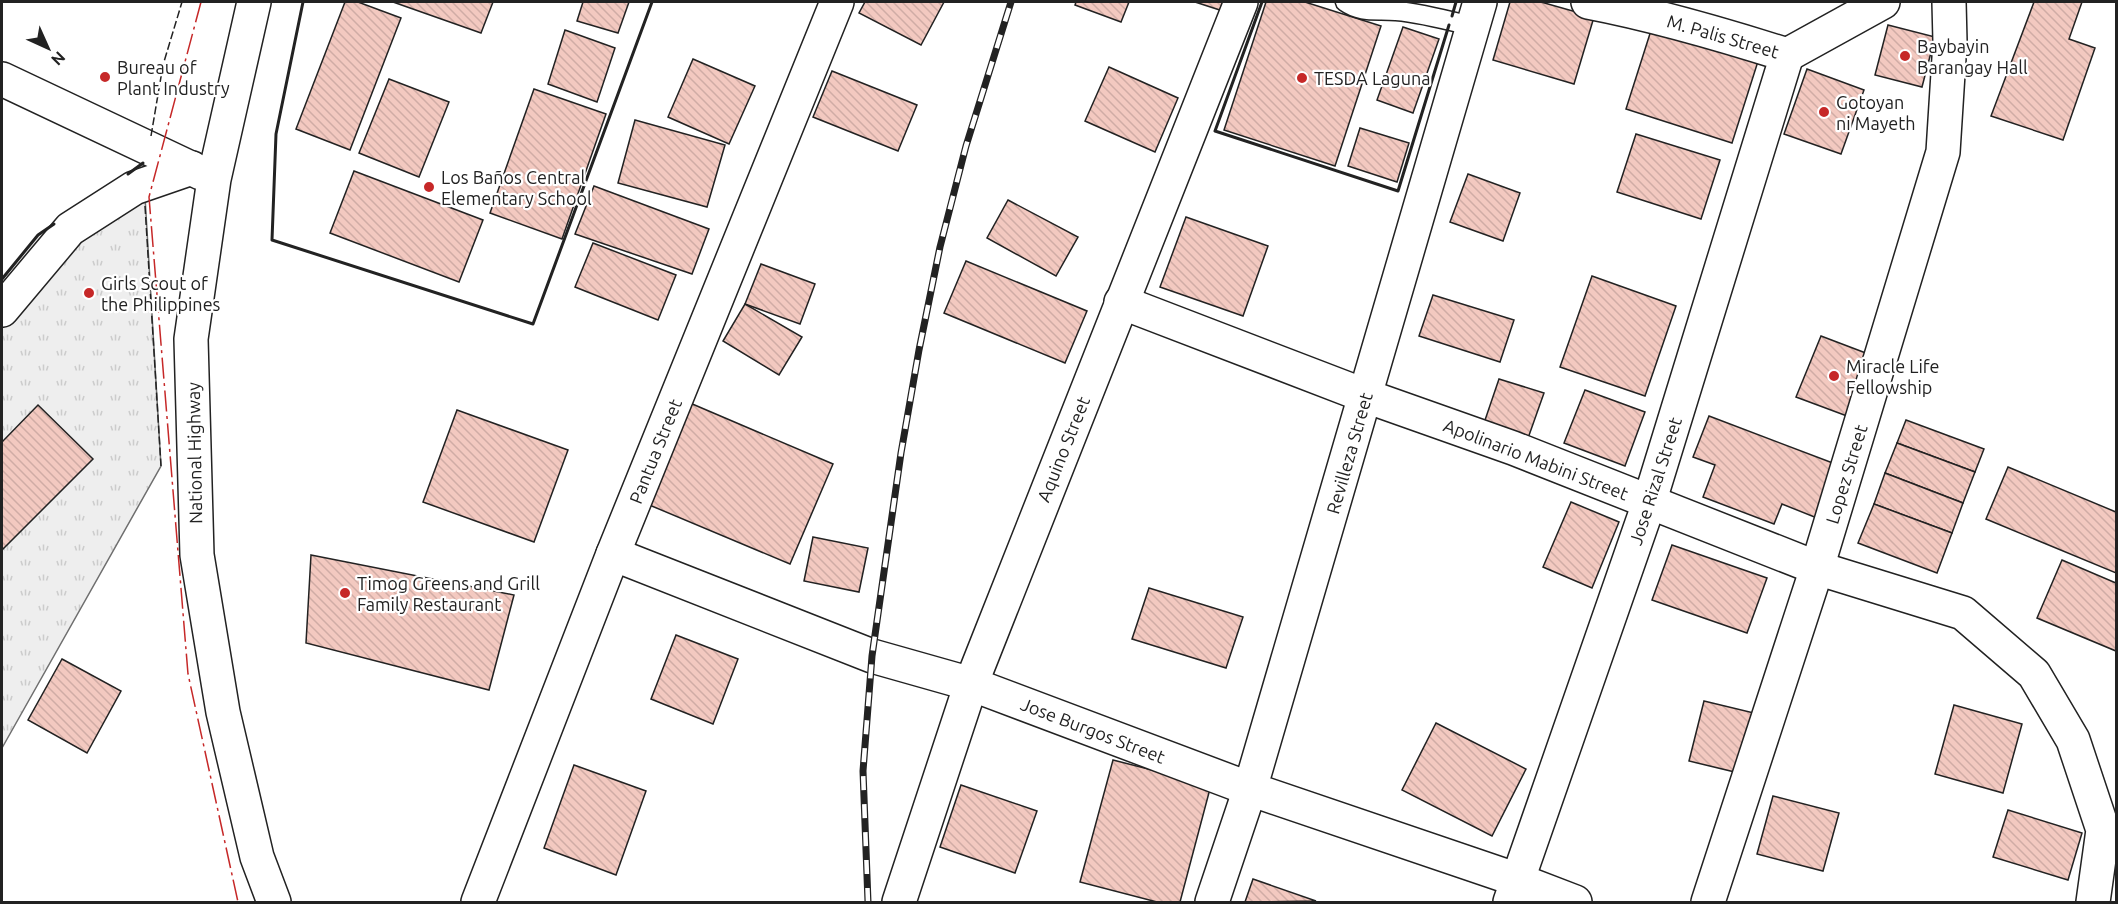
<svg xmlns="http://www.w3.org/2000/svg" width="2118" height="904" font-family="Ubuntu,sans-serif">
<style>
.park{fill:url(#park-tufts);stroke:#6f6f6f;stroke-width:1.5}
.building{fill:url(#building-back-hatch);stroke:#222;stroke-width:1.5}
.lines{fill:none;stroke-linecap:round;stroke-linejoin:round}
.service-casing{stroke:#222;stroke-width:21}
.minor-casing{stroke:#222;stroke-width:36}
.secondary-casing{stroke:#222;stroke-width:36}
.primary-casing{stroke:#222;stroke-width:36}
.service{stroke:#fff;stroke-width:18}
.minor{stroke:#fff;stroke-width:33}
.secondary{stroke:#fff;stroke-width:33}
.primary{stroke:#fff;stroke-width:33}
.rail-casing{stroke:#222;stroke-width:7}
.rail{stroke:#fff;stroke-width:4.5;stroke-dasharray:14;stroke-linecap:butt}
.fence{stroke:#222;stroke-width:1.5;stroke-dasharray:8 3;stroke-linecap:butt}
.wall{stroke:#222;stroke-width:3}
.power{stroke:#c62828;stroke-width:1.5;stroke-dasharray:21 4.5 3 4.5;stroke-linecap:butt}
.poi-dot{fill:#c62828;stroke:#fff;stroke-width:2}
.labels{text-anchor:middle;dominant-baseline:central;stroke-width:4.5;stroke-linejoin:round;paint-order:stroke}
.street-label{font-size:18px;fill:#222;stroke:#fff}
.poi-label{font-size:18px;fill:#222;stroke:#fff;text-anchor:start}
</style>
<defs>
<pattern id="park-tufts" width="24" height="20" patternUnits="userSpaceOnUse" patternTransform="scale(1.5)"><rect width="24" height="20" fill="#eee"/><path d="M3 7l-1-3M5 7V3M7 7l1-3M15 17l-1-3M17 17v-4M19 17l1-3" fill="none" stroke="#ccc"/></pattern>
<pattern id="building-back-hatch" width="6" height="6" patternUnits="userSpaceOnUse" patternTransform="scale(1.5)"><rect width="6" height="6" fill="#f3c9c0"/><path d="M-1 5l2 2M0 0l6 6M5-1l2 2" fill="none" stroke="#d0aca5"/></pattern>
</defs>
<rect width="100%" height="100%" fill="#fff"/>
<path class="park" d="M143,163L161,466L2,748V279L38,235Z"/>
<g class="building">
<path d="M345,2H358L401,18L350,150L296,129Z"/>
<path d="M393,2H493L481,33Z"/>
<path d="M583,2H629L618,33L577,21Z"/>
<path d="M865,2H944L921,45L859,13Z"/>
<path d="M1076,2H1129L1121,22L1075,5Z"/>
<path d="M1195,2H1230L1226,12Z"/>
<path d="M1266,2H1305L1381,26L1335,166L1224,130Z"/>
<path d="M1510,2H1541L1594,17L1574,84L1493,60Z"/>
<path d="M2034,2H2082L2069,39L2095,48L2063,140L1991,116Z"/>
<path d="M1654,21L1760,55L1732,143L1626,109Z"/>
<path d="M1888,25L1935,37L1922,87L1875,75Z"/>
<path d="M1403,27L1439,39L1413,113L1377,100Z"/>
<path d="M565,30L615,48L597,102L548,84Z"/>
<path d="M693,59L755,86L729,144L668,117Z"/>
<path d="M1109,67L1178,98L1155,152L1085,121Z"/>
<path d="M1807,69L1864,90L1841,154L1784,134Z"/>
<path d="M832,71L917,105L898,151L813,117Z"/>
<path d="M389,79L449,102L419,177L359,153Z"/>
<path d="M534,89L606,114L562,239L490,213Z"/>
<path d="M635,120L725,145L707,207L618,183Z"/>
<path d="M1360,128L1409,143L1397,182L1348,166Z"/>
<path d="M1636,134L1720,160L1701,219L1617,192Z"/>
<path d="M354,171L483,220L459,282L330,233Z"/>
<path d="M1468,174L1520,193L1503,241L1450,222Z"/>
<path d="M594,186L709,229L692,274L575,234Z"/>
<path d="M1008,200L1078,237L1056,276L987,238Z"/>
<path d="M1186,217L1268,246L1243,316L1160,287Z"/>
<path d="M593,243L676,275L658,320L575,287Z"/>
<path d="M966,261L1087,311L1065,363L944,313Z"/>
<path d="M761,264L815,284L800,324L745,304Z"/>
<path d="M1592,276L1676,306L1645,396L1560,367Z"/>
<path d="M1433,295L1514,320L1500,362L1419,336Z"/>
<path d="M745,304L802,337L779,375L723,341Z"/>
<path d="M1821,336L1871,355L1847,416L1796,397Z"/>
<path d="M1499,379L1544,393L1527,441L1483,426Z"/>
<path d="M1585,390L1645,412L1625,466L1564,443Z"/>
<path d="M690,403L833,464L790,564L647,504Z"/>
<path d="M38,405L93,459L3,549L2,547V442Z"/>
<path d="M457,410L568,450L534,542L423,502Z"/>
<path d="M1709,416L1838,465L1817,518L1782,504L1774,524L1703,497L1715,465L1693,457Z"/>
<path d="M1906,420L1984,449L1975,472L1897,443Z"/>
<path d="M1897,443L1975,472L1963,503L1885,473Z"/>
<path d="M2008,467L2116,512V573L1986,519Z"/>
<path d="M1885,473L1963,503L1952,533L1874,504Z"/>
<path d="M1571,502L1619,522L1592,588L1543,567Z"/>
<path d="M1874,504L1952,533L1937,573L1858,543Z"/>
<path d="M813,537L868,548L859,592L804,581Z"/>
<path d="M1672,545L1767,578L1747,633L1652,600Z"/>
<path d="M311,555L514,595L489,690L306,643Z"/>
<path d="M2062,560L2116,583V651L2037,618Z"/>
<path d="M1149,588L1243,617L1226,668L1132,639Z"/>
<path d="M676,635L738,659L713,724L651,699Z"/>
<path d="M62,659L121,691L87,753L28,720Z"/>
<path d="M1704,701L1754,713L1739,773L1689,761Z"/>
<path d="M1954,705L2022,724L2003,793L1935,774Z"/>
<path d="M1436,723L1526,769L1492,836L1402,790Z"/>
<path d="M1113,760L1211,785L1180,902H1157L1080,882Z"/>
<path d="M574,765L646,791L616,875L544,848Z"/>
<path d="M961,785L1037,811L1015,873L940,847Z"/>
<path d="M1773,796L1839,813L1823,871L1757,854Z"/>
<path d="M2008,810L2082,833L2068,880L1993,857Z"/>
<path d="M1253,879L1316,901L1245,902Z"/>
</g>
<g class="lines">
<defs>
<path id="service" d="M1345,2C1362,14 1377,9 1396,11C1421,13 1447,20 1471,26"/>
<g id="minor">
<path d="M1787,55L1883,2"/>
<path d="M2,79L201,173"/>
<path d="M1121,302L1366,396L1513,448L1817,568L1963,613L2034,674L2073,740L2103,830L2093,902"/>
<path d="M2,310L70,229L134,188L192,168"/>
<path d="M613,554L872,656L971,684L1250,789L1518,880L1575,902"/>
<path d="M478,902L613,554L837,2"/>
<path d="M899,902L971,684L1241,2"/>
<path d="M1212,902L1250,789L1480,2"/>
<path d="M1708,902L1817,568L1943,152L1950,42L1949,2"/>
</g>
<path id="secondary" d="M1510,902L1649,503L1787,55C1721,34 1656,15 1588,2"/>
<path id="primary" d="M254,2L214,179L191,339L197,555L223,712L257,857L274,902"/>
</defs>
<use href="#service" class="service-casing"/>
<use href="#minor" class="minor-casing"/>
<use href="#secondary" class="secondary-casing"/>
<use href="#primary" class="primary-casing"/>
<use href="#service" class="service"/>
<use href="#minor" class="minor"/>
<use href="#secondary" class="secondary"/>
<use href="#primary" class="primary"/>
<defs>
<path id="rail" d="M868,902L863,771L872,656L901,453L919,350L940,247L966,146L1011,2"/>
</defs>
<use href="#rail" class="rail-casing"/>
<use href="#rail" class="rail"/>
<g class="fence">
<path d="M151,136L163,65L182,2"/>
<path d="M145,206L161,466"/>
</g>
<g class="wall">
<path d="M303,2L276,134L272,240L533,324L652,2"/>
<path d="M1262,2L1215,131L1398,191L1449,25"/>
<path d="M1452,16L1456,2"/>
<path d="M128,174L143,163"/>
<path d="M2,279L38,235L54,224"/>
</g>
<path class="power" d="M201,2L149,197L188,674L238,902"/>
</g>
<g class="poi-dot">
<circle cx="1905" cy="56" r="6"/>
<circle cx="105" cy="77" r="6"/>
<circle cx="1302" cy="78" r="6"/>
<circle cx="1824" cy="112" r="6"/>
<circle cx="429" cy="187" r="6"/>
<circle cx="89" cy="293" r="6"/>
<circle cx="1834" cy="376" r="6"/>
<circle cx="345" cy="593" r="6"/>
</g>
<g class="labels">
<g class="street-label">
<text transform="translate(1723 36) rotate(16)">M. Palis Street</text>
<text transform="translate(1063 449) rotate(-68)">Aquino Street</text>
<text transform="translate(655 451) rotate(-68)">Pantua Street</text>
<text transform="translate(194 453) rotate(-91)">National Highway</text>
<text transform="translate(1349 453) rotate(-74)">Revilleza Street</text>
<text transform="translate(1536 459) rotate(21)">Apolinario Mabini Street</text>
<text transform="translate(1846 474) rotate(-73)">Lopez Street</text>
<text transform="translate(1655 481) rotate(-72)">Jose Rizal Street</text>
<text transform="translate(1093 730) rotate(21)">Jose Burgos Street</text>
</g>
<g class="poi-label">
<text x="1917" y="46">Baybayin<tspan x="1917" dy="21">Barangay Hall</tspan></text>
<text x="117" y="67">Bureau of<tspan x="117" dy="21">Plant Industry</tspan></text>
<text x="1314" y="78">TESDA Laguna</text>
<text x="1836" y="102">Gotoyan<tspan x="1836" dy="21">ni Mayeth</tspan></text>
<text x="441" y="177">Los Baños Central<tspan x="441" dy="21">Elementary School</tspan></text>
<text x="101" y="283">Girls Scout of<tspan x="101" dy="21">the Philippines</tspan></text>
<text x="1846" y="366">Miracle Life<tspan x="1846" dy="21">Fellowship</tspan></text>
<text x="357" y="583">Timog Greens and Grill<tspan x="357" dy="21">Family Restaurant</tspan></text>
</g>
</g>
<rect width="2118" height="904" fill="none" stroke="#222222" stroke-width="6"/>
<g transform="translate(48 48) rotate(135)" stroke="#ffffff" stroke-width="4.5" paint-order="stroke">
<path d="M0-4.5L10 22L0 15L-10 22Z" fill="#222222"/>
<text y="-9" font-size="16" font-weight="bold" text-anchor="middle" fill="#222222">N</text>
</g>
</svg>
